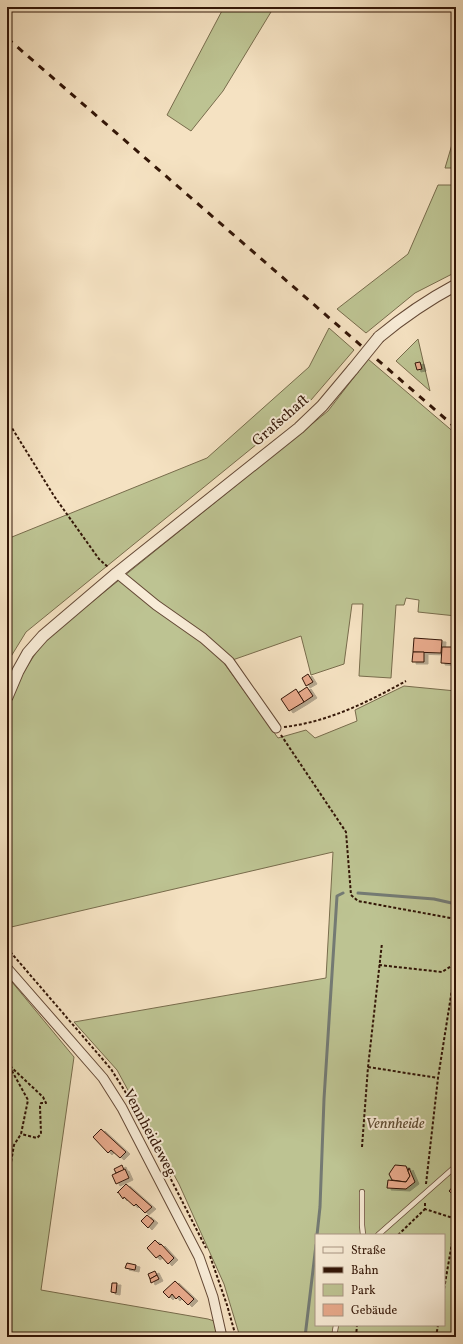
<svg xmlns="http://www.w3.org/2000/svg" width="463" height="1344" font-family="Vollkorn,serif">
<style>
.green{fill:#bdc392;stroke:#786c4c;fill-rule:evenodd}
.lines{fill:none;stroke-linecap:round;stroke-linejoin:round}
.stream{stroke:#747a73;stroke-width:3}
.building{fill:#e8aa8c;stroke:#331607;filter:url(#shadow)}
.service-casing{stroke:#644936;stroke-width:6}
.minor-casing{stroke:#644936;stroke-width:11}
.tertiary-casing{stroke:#644936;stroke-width:13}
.path{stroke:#331607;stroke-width:2;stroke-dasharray:3 2;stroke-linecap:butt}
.service{stroke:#f8ecd7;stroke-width:4.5}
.minor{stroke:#f8ecd7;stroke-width:9}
.tertiary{stroke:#f8ecd7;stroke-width:11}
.rail{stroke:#331607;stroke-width:3;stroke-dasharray:7 7;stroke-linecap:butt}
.tertiary-bridge-casing{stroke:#644936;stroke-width:13;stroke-linecap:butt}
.tertiary-bridge{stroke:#f8ecd7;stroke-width:11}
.labels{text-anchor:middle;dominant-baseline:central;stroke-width:4;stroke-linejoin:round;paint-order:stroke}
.street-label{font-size:15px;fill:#331607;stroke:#f8ecd7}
.park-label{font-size:15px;font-style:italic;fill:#5c4a31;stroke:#f8ecd7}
</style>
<defs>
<filter id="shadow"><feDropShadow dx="4" dy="2" stdDeviation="0" flood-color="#0004"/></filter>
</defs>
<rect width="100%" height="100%" fill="#f5e2c2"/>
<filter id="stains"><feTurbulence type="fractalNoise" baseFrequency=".005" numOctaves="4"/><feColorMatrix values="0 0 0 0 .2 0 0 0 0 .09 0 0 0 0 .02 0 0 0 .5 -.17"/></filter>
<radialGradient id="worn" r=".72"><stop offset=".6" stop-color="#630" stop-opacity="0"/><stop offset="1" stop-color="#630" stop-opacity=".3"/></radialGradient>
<g class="green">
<path d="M224,7H274L223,91L191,131L167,115Z"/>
<path d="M456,131V168H445Z"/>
<path d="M438,185H456V272L415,293L366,333L337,309L408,254Z"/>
<path d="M329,328L354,350L311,400L26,632L7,663V539L207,458L309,367Z"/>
<path d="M418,339L430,391L396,361Z"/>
<path d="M368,359L456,434V616L418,612L419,600L406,598L404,605H396L391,678L359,676L363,604H352L344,664L311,675L301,636L224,663L278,738L306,730L315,738L357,721L355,710L404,686L456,691V1337H240L224,1284L179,1184L117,1070L74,1022L326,978L333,852L7,928V717C14,684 26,667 45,640L328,411ZM316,1235H444V1325H316Z"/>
<path d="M7,976L74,1057L41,1290L208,1319L214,1321L217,1337H7Z"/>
</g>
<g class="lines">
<g class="stream">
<path d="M358,893L434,899L456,904"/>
<path d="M317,1235L320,1207L324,1099L337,896L343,893"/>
<path d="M305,1337L316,1245"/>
</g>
</g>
<g class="building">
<path d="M420,362L422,369L417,370L415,363Z"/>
<path d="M414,638L442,640L441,653L413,652Z"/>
<path d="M442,647H456V664L441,663Z"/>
<path d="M413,652H424V662H412Z"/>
<path d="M308,674L313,682L306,686L302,678Z"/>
<path d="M307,687L313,696L304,702L298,693Z"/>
<path d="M296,689L304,702L289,711L281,699Z"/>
<path d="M101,1129L126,1152L120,1158L111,1150L108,1153L93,1137Z"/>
<path d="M122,1165L124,1170L116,1173L114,1169Z"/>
<path d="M395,1165L406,1166L410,1176L406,1182L392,1180L389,1174Z"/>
<path d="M409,1168L415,1182L406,1189L387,1188L388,1180L406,1182L410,1176L408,1171Z"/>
<path d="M125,1169L129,1178L116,1184L112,1175Z"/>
<path d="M456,1183V1198L449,1191Z"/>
<path d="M126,1184L152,1207L145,1213L136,1204L134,1206L124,1197L123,1199L118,1192L117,1193Z"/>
<path d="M147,1215L154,1221L148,1228L141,1221Z"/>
<path d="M155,1240L160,1245L161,1244L174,1258L168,1264L160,1255L156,1258L147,1248Z"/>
<path d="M127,1263L136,1265L135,1270L125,1268Z"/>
<path d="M155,1271L157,1275L150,1279L148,1274Z"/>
<path d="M157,1275L159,1279L151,1283L150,1279Z"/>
<path d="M175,1281L194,1299L188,1305L179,1296L176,1299L172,1294L169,1298L163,1292Z"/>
<path d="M112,1283H117L116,1293L111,1292Z"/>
</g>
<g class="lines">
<defs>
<g id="service">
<path d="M362,1192V1225L363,1235"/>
<path d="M378,1235L456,1166"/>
<path d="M334,1337L336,1325"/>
</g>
<g id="minor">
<path d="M117,573L156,605L203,638L229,661L276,728"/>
<path d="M7,968L103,1078L122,1108L199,1257L213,1297L222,1337"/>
</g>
<g id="tertiary">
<path d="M379,337C403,317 428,300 456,285"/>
<path d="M7,697L18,671L28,653L43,636L117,573L299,428L322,406L353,369"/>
</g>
</defs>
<use href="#service" class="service-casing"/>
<use href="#minor" class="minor-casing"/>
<use href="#tertiary" class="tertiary-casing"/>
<g class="path">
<path d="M7,420L54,496L99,559L108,567"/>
<path d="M284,727C328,722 368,702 406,681"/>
<path d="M281,735L346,832L351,895L358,901L456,919"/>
<path d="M7,948L111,1069L131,1101L206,1248"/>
<path d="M379,965L442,972L456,963"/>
<path d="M7,1062L28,1100L21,1134L14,1145L7,1185"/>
<path d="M10,1066L43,1097L46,1103H41L40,1106L41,1134L37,1138L21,1134"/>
<path d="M368,1067L438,1078"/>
<path d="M362,1147L368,1067L382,943"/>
<path d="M426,1184L438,1078L456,964"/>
<path d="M425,1203V1209L456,1219"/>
<path d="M398,1235L425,1209"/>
<path d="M210,1256L227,1305L236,1337"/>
<path d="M444,1289L456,1220"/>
<path d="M356,1337L357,1325"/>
<path d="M436,1337L438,1325"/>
</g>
<use href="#service" class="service"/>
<use href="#minor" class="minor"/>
<use href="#tertiary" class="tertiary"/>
<path class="rail" d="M7,38L456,428"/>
<defs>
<path id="tertiary-bridge" d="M353,369L379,337"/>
</defs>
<use href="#tertiary-bridge" class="tertiary-bridge-casing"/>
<use href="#tertiary-bridge" class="tertiary-bridge"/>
</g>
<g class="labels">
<g class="street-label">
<text transform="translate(281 421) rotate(-41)">Grafschaft</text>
<text transform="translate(149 1133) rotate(62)">Vennheideweg</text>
</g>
<g class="park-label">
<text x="395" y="1124">Vennheide</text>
</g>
</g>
<rect width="463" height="1344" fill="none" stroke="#f5e2c2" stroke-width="24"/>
<rect x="8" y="8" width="447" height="1328" fill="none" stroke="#331607" stroke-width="2"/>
<rect x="12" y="12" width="439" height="1320" fill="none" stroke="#331607"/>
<rect x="315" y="1234" width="130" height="92" fill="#f8ecd7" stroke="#a99684"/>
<rect x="323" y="1247" width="20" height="6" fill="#f8ecd7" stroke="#a99684"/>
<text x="351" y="1254" font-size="12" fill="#331607">Straße</text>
<rect x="323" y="1267" width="20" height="6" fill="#331607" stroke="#a99684"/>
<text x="351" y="1274" font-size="12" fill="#331607">Bahn</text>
<rect x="323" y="1284" width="20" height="12" fill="#bdc392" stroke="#a99684"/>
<text x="351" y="1294" font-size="12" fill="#331607">Park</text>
<rect x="323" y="1304" width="20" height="12" fill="#e8aa8c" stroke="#a99684"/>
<text x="351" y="1314" font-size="12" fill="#331607">Gebäude</text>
<rect width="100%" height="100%" filter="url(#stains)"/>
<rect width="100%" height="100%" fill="url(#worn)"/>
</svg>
